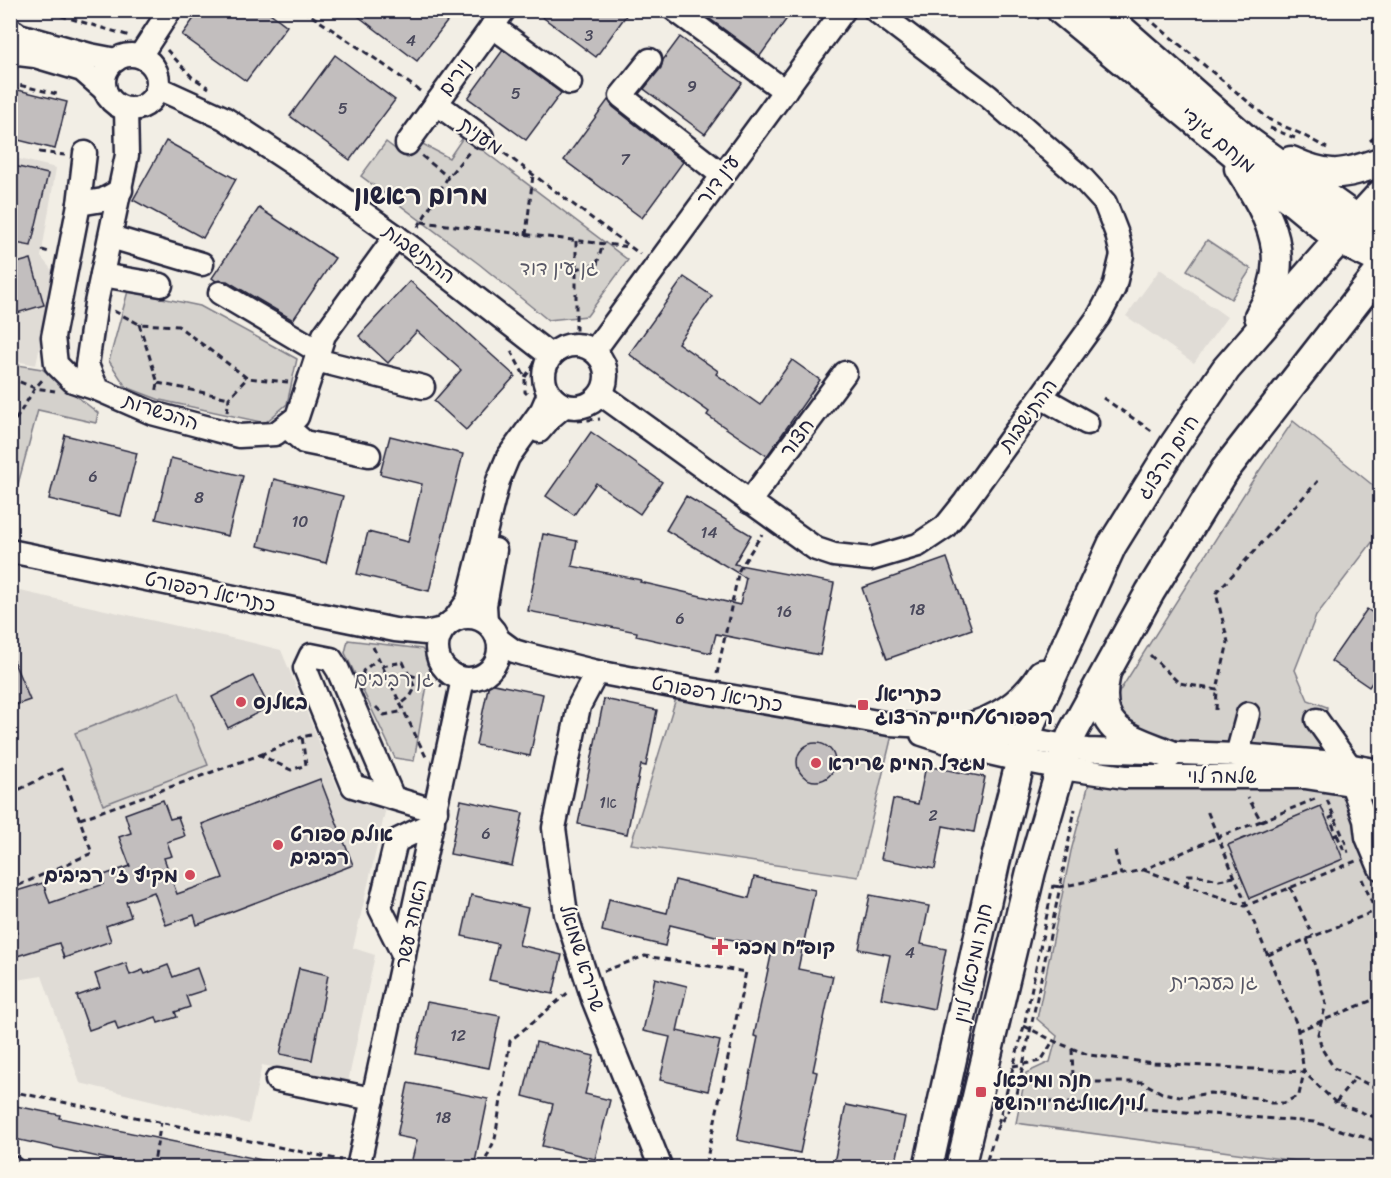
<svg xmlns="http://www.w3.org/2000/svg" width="1391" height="1178" font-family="Sriracha,'Playpen Sans Hebrew',sans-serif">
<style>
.built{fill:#e0dcd6}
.green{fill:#d4d1cc;stroke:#7b7a84;stroke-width:1.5}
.building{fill:#c2bebe;stroke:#22223b;stroke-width:1.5}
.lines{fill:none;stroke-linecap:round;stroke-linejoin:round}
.minor-casing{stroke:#22223b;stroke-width:27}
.major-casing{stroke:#22223b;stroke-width:33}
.path{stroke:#22223b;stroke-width:3;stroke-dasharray:6 4.5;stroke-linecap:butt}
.minor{stroke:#fbf7ec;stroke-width:22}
.major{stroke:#fbf7ec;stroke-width:28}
.poi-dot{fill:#d1495b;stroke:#fbf7ec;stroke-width:2}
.labels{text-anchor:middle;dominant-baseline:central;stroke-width:4.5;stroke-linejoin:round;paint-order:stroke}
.number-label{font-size:16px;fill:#4a495c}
.street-label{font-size:20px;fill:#22223b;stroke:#fbf7ec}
.park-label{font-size:20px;fill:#575766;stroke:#fbf7ec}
.poi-label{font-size:20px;font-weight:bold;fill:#22223b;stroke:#fbf7ec;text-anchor:start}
.district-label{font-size:26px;font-weight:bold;fill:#22223b;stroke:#fbf7ec}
</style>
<rect width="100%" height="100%" fill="#f2eee5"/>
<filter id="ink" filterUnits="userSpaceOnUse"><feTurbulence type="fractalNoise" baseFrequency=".0167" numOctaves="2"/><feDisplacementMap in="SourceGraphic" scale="12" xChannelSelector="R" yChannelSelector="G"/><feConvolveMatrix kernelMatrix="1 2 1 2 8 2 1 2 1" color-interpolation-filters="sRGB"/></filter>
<g filter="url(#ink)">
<g class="built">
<path d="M11,157L56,168L41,257L55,274L36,365L11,360Z"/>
<path d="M1160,269L1227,317L1194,363L1126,316Z"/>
<path d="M11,589L249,642L281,650L340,793L386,808L353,948L375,955L348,1082L262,1065L249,1124L80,1083L42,976L11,981Z"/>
</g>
<g class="green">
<path d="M464,136L628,260L587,316L548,320L479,264L361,176L386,142L407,158L419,142L449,158Z"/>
<path d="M1207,240L1251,269L1231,299L1187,270Z"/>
<path d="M128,291L200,306L297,359L287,404L265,423L160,400L126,387L109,361Z"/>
<path d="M11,364L42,369L98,413L96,423L38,410L11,510Z"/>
<path d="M1293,421L1380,491V532L1316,616L1295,670L1308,700L1327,707L1319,783L1380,804V1167H1340L1016,1123L1026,1073L1050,1062L1057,1036L1037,1019L1071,851L1109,708L1251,483Z"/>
<path d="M348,640L422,649L431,662L414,761L395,758L345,653Z"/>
<path d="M179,692L208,765L103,805L75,733Z"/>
<path d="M677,695L892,735L858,877L631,844Z"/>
</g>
<g class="building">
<path d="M200,10H266L287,26L246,81L182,35Z"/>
<path d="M350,10H456L417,61Z"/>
<path d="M533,10H630L596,57Z"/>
<path d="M698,10H793L760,56Z"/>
<path d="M680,37L742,83L705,134L644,89L661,68L663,60Z"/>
<path d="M503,50L561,93L526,140L468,98Z"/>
<path d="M335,55L395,100L350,160L290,116Z"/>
<path d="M10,88L67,102L55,149L10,138Z"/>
<path d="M608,100L613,107L683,162L642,218L564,160Z"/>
<path d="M166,141L236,179L203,238L133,200Z"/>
<path d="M10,165L48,174L31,246L10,242Z"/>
<path d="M259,208L335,258L293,320L227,281H216L212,278Z"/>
<path d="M31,259L44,305L10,315V265Z"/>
<path d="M684,277L712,296L678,343L718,371L716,374L760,405L792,360L820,380L767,456L707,415L709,412L629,354Z"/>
<path d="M410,281L515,376L466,430L434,401L461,370L417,331L388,363L359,336Z"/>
<path d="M591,432L662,482L640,514L596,483L574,515L546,496Z"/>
<path d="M65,435L137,453L121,516L49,499Z"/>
<path d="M390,436L463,454L429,591L357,574L368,532L408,542L422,484L380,474Z"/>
<path d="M171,458L243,476L228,536L156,519Z"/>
<path d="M274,479L343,496L326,563L258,546Z"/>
<path d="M686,496L751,535L734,564L834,583L820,655L716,634L711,653L636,636L637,632L528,611L543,534L577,541L572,566L641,580L640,582L740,605L746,578L666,530Z"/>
<path d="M947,558L972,629L887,659L862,588Z"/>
<path d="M1367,609L1380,618V671L1369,687L1331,661Z"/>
<path d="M10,653L30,700L10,707Z"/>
<path d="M253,676L269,707L228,728L212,697Z"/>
<path d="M489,683L543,694L530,756L476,745Z"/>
<path d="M604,699L657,710L646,766L641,765L627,834L578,824Z"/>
<circle cx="816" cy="762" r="19"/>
<path d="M926,766L985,777L974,832L943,826L935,869L881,859L893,799L918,804Z"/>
<path d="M320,779L353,865L197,925L194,915L166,925L154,892L126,902L131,917L106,926L111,941L64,958L59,943L17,956L10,936L17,933L10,912V893L43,883L50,903L104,884L101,876L130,866L119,837L131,833L125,814L163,800L170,819L178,817L185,836L167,842L172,856L164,858L177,894L223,878L202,824Z"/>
<path d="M461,800L523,813L512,866L450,854Z"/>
<path d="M1321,806L1343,859L1250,898L1228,845Z"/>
<path d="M754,877L815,890L798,969L833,976L813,1071L817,1072L800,1153L737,1140L758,1037L754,1036L773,946L728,939L670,925L665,946L602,931L609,899L667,913L675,880L749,898Z"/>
<path d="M471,895L528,908L519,945L562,955L553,994L489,980L498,944L462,936Z"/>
<path d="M870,895L929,906L921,944L946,949L934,1009L881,998L890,955L859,949Z"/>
<path d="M126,963L130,975L143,970L145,974L168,965L173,977L197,968L205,990L186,996L190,1007L175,1012L177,1017L158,1023L156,1017L118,1030L115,1021L89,1030L77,996L100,988L95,974Z"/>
<path d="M299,968L328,975L312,1060L280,1054Z"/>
<path d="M655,978L687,986L677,1031L720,1041L708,1091L660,1080L670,1037L643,1031Z"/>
<path d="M427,1002L500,1016L489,1068L416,1054Z"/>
<path d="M536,1042L594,1056L585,1094L610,1100L595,1159L542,1146L553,1104L523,1096Z"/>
<path d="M408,1083L488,1099L474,1167H410L417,1140L397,1136Z"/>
<path d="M846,1105L905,1117L895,1167H833Z"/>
<path d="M16,1106L60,1115L59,1118L267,1161V1167H145L10,1138Z"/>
</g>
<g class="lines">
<defs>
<g id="minor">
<path d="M675,10L785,91"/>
<path d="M492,26L570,83"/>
<path d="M10,29L19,35L90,55L116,60"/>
<path d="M10,53L35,56L82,70L105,90"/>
<circle cx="131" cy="82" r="27"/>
<path d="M140,56L170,10"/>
<path d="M650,60L621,96L722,175"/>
<path d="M158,88L224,118L303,170L408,245L551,356"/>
<path d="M436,103L482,137"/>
<path d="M126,109L127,155L96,303L87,365L97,389L152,413L239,436L275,434L297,417L324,335L396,236"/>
<path d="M407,144L504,10"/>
<path d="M79,204L85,153"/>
<path d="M111,237L202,264"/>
<path d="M102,275L161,285"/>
<path d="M220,293L318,351"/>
<circle cx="575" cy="376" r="31"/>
<path d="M594,351L844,10"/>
<path d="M316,360L423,387"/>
<path d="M97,389L73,381L56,364L53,337L79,204L103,200L121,190"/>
<path d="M601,394L816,549L834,555L871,559L918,545L945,527L965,502L1099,316L1114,288L1122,255L1117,234L1105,203L1083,179L988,96L875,10"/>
<path d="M1041,397L1087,423"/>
<path d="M286,426L304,442L369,455"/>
<path d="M539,431L551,417L564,406"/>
<path d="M749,502L845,373"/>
<path d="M10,551L395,630L425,633L443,629"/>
<circle cx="468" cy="648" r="31"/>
<path d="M454,620L468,601L498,481L508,457L542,410L549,394"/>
<path d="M486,622L485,605L495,550"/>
<path d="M499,640L514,651L524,654L597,672L682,688L889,724L967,728L1087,750L1237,755L1336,763L1380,771"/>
<path d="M597,672L579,706L554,828L566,914L593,999L661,1168"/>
<path d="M1317,720L1349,765"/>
<path d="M922,734L959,746L1007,757L1062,768L1125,777H1305L1370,787L1380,791"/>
<path d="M1237,755L1248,714"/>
<path d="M1352,784L1365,820L1367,837L1380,868"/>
<path d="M393,798L338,670L331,659L311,655L305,668L353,786L436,811"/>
<path d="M404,956L380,908L396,841L433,823"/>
<path d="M277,1080L373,1099"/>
<path d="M10,1167L12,1168"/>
<path d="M358,1168L463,679"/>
</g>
<g id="major">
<path d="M1061,10L1325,228L1340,240L1380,260"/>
<path d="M1099,10L1249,142L1358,220L1367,234"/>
<path d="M1291,161C1328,178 1342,176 1380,162"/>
<path d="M1239,168C1271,218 1295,260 1259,316"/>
<path d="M1105,678C1094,731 1128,738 1169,754"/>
<path d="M967,728C998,720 1025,702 1042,674"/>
<path d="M928,1168L995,863L1026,739L1032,720L1112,545L1174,445L1226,369L1327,253L1380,195"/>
<path d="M960,1168L1031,871L1067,747L1073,732L1150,592L1225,470L1380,271"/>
</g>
</defs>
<use href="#minor" class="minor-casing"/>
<use href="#major" class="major-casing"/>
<g class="path">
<path d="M41,10L130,36"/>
<path d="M303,10L380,62L420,91"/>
<path d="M1029,10L1039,19"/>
<path d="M1138,10L1270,120L1299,133L1327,148"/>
<path d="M167,50L192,77L209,88"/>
<path d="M10,83L57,94"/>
<path d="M1270,128L1295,138"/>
<path d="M1370,141L1380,133"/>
<path d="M496,147L640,254"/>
<path d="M39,152L65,155"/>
<path d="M422,156L448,177"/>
<path d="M422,222L630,247"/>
<path d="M418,227L448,177L470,151"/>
<path d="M526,235L533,175"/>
<path d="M42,250L49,252"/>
<path d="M576,269L597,264L603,244"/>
<path d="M114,311L139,324L178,326L247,378L288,382"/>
<path d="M139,324L158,383L156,394"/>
<path d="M558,338L576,332"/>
<path d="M576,341V241"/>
<path d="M511,351L525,377V392L527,394"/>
<path d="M525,377L533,366"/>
<path d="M10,378L35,388L55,391"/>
<path d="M158,383L229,398"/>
<path d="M1103,398L1155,433"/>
<path d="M227,412L229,398L247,378"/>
<path d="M577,421L600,419"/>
<path d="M10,429L35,388L43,379"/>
<path d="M373,647L426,757"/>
<path d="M1150,655L1179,683L1217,690L1228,642L1216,593L1318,481"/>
<path d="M382,666L403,662L415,688L410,697L401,704"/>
<path d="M717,674L739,570L762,534"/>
<path d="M363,675V671L379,658"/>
<path d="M410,675L442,686"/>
<path d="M376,707L384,715L404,711"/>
<path d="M1216,710L1217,690"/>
<path d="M260,755L302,737"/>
<path d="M10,794L61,769L92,853L17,886L10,876"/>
<path d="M1327,800L1347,846"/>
<path d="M80,819L260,755L291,770L306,765L302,737L311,735"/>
<path d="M1261,821L1315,799"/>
<path d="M1337,835L1345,852L1349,851"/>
<path d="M1333,836L1337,835L1330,818L1334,816"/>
<path d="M1115,851L1121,875"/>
<path d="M1144,870L1245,906L1356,861"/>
<path d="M1362,879L1380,921"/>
<path d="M1053,886L1060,887L1075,809"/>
<path d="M1187,886L1188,875H1197L1219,880L1234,877"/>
<path d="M1290,887L1313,936"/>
<path d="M1307,939L1326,1004L1318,1034L1322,1049L1334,1068L1380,1090"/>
<path d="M1268,955L1380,909"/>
<path d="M604,971L645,956L746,972L705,1168"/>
<path d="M1024,1026L1056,1042L1089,1055L1154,1063L1304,1072L1336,1103L1380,1119"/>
<path d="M1297,1031L1380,997"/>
<path d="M1072,1049L1073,1077L1080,1082H1142L1162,1093L1185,1097L1210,1093L1258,1098L1271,1103H1284L1299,1095L1304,1072L1297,1025L1218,837L1261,821L1248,797"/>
<path d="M1013,1066L1041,1061L1053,1041"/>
<path d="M10,1091L341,1160"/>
<path d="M1005,1096L1016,1099L1314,1122L1380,1142"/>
<path d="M1336,1102L1355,1078"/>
<path d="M998,1124L1024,1026L1053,885"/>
<path d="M987,1160L997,1128L1016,1099L1060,887L1143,870L1218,837L1206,808"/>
<path d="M153,1168L161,1122"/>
<path d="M482,1168L495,1139L510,1041L570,991"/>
</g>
<use href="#minor" class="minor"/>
<use href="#major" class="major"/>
</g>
</g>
<g class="poi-dot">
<circle cx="241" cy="702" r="6"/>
<rect x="857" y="699" width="12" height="12" rx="3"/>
<circle cx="816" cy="763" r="6"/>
<circle cx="278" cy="845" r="6"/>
<circle cx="190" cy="875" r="6"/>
<path d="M717 938h6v6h6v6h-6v6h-6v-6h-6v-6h6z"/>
<rect x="975" y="1086" width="12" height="12" rx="3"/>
</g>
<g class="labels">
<g class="number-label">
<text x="589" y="35">3</text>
<text x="411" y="40">4</text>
<text x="692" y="86">9</text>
<text x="516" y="93">5</text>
<text x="343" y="108">5</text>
<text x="625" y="159">7</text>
<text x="93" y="476">6</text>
<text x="199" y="497">8</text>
<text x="300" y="521">10</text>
<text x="709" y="532">14</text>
<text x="917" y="609">18</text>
<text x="784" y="611">16</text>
<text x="680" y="618">6</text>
<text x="608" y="802">1א</text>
<text x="933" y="815">2</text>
<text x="486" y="833">6</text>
<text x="910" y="952">4</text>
<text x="458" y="1035">12</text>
<text x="443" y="1117">18</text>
</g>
<g class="street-label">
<text transform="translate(455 77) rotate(-54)">נירים</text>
<text transform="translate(481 136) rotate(36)">מענית</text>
<text transform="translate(1218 140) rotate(40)">מנחם גינדי</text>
<text transform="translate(718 180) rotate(-53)">עין דור</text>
<text transform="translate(419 254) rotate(37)">ההתישבות</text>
<text transform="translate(161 412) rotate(18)">ההכשרות</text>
<text transform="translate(1028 415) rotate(-54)">ההתישבות</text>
<text transform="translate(797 438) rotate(-53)">חצור</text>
<text transform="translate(1168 457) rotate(-57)">חיים הרצוג</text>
<text transform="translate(210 592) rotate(12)">כתריאל רפפורט</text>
<text transform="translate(717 694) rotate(10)">כתריאל רפפורט</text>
<text x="1222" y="776">שלמה לוי</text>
<text transform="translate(411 924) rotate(-78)">האחד עשר</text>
<text transform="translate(582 958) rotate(73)">שרירא שמואל</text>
<text transform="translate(973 963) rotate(-78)">חנה ומיכאל לוין</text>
</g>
<g class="park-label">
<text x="559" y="268">גן עין דוד</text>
<text x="394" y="679">גן רביבים</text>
<text x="1214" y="982">גן בעברית</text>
</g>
<g class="poi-label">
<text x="875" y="694">כתריאל<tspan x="875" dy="23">רפפורט/חיים הרצוג</tspan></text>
<text x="253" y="702">באלנס</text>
<text x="828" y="763">מגדל המים שרירא</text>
<text x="290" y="834">אולם ספורט<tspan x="290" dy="23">רביבים</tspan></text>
<text x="178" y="875" text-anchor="end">מקיף ז' רביבים</text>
<text x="734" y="947">קופ"ח מכבי</text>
<text x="993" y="1080">חנה ומיכאל<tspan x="993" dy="23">לוין/אולגה ויהושע</tspan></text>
</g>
<g class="district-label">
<text x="421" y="195">מרום ראשון</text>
</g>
</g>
<rect width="1391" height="1178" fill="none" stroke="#fbf7ec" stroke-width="36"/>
<rect x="18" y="18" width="1355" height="1142" fill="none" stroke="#22223b" stroke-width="2" filter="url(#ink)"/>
</svg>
